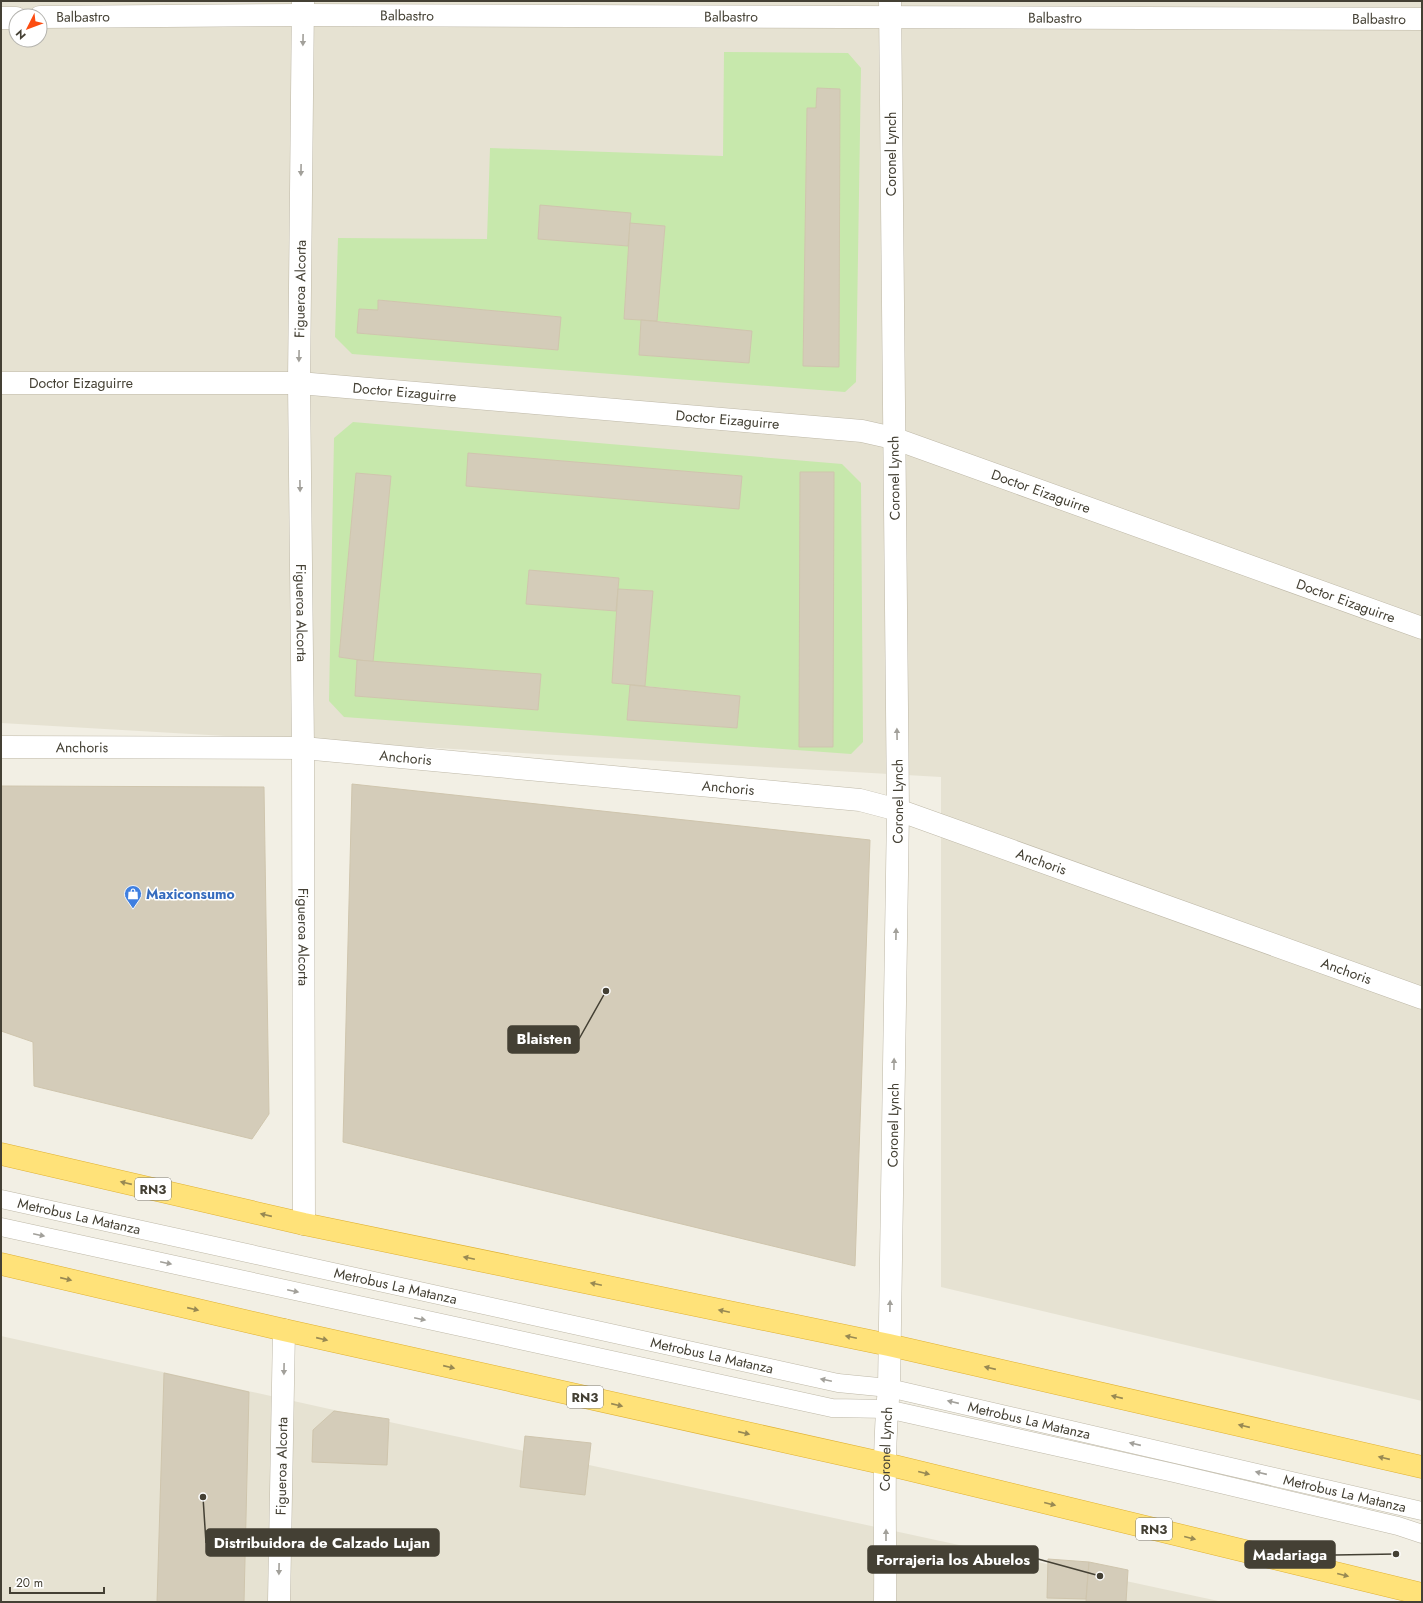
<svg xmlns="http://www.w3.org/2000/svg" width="1423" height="1603" font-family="Jost,sans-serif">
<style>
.residential{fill:#e6e2d2;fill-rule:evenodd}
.industrial{fill:#e4e0d9}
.green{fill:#c7e8ac;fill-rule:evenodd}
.building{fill:#d4ccb9;stroke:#cfc5ad}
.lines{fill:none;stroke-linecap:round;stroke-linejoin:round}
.service-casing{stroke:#beb8a7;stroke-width:19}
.minor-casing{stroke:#beb8a7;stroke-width:23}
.trunk-casing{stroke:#dfb032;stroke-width:23}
.service{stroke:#fff;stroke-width:18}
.minor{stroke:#fff;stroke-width:22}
.trunk{stroke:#ffe279;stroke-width:22}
.oneway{fill:#a2a09a}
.oneway2{fill:#988953}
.labels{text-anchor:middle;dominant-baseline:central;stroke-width:3;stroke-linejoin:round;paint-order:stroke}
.shield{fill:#fff;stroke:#7c7971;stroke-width:1}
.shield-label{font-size:13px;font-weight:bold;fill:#444034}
.street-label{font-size:14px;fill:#444034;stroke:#fff}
.shop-label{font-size:14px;font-weight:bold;fill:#366cbe;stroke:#fff;text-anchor:start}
.leader{fill:none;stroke:#444034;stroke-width:1.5}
.callout-dot{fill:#444034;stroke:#fff;stroke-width:1.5}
.callout{fill:#444034;stroke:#444034;stroke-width:1.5}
.callout-label{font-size:15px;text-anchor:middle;font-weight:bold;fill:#fff}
</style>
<rect width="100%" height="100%" fill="#f2efe4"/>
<g class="residential">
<path d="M1,1H1422V1401L941,1287V777L1,723ZM16,16H40V40H16Z"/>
<path d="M1,1336L334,1410L1223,1602H1Z"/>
</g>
<path class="industrial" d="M1,1H266L260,3Z"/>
<g class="green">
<path d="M724,52L848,53L861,68L856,382L845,392L352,354L335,337L338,238L487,239L490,148L723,156ZM817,88L840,90L839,367L803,366L807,108H816ZM540,206L631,213L628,246L538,239ZM630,224L665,226L657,321L751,331L748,363L639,355L641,320L624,318ZM379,300L560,317L558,350L358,333L359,309L378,310Z"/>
<path d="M353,422L842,464L861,483L863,742L851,754L344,717L329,701L334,438ZM469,453L742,476L739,509L466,486ZM800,472H834L832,747L799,746ZM356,473L390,476L372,662L339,657ZM529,570L619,578L616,611L526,604ZM618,589L653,591L645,686L740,696L737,728L627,720L630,685L612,683ZM357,660L541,675L538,710L355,696Z"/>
</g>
<g class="building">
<path d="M817,88L840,89L839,367L803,366L807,108H816Z"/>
<path d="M540,205L631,213L628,246L538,239Z"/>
<path d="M630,223L665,226L657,321L624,319Z"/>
<path d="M378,300L561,317L558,350L357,333L359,309L378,310Z"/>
<path d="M641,320L752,331L749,363L639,355Z"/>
<path d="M468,453L742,476L739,509L466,486Z"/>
<path d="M800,472H834L833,747H799Z"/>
<path d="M356,473L391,476L373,662L339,657Z"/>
<path d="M529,570L619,578L616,611L526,604Z"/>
<path d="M618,589L653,591L645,686L612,683Z"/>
<path d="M357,660L541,674L538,710L355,696Z"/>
<path d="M630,685L740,696L737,728L627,720Z"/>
<path d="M352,784L870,840L855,1266L343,1142Z"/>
<path d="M1,786L264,787L269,1114L252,1139L34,1086L33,1042L1,1031Z"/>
<path d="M164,1373L249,1392L244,1602H157Z"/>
<path d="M334,1411L389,1419L387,1465L312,1462L313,1430Z"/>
<path d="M525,1436L591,1443L585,1495L520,1487Z"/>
<path d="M1048,1559L1089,1562L1086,1599L1047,1598Z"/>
<path d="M1089,1562L1128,1570L1126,1602H1086Z"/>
</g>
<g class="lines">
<defs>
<g id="service">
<path id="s1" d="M1,1199L838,1383L889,1388L1422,1511"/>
<path d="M1,1227L832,1408L887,1409L1174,1473L1398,1526L1422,1534"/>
</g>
<g id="minor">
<path id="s2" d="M303,1L299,383L303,748L304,1224"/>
<path id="s3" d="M40,17L303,15L1422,19"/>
<path d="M1,18H16"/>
<path id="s4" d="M1,383H299L862,431L893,438L1422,628"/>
<path id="s5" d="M1,747L303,748L860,800L898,810L1422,998"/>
<path id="s6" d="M279,1602L284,1330"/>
<path id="s7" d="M885,1602C886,1531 882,1458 889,1388L898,810L890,1"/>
</g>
<g id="trunk">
<path d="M1,1154L304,1224L889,1345L1422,1467"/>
<path d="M1,1264L284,1330L886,1464L1422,1594"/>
</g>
</defs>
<use href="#service" class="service-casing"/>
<use href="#minor" class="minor-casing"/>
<use href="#trunk" class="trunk-casing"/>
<use href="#service" class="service"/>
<use href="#minor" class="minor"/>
<use href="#trunk" class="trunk"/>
</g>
<defs><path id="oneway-solid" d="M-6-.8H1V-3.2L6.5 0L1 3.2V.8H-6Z"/></defs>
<g class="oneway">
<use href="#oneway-solid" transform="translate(303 40) rotate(91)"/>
<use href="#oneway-solid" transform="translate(301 170) rotate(91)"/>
<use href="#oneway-solid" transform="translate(299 356) rotate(91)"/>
<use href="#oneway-solid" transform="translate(300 486) rotate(89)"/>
<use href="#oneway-solid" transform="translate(897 734) rotate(-91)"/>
<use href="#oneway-solid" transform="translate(896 934) rotate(-89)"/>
<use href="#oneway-solid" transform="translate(894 1064) rotate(-89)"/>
<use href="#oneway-solid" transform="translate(39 1235) rotate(12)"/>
<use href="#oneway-solid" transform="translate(166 1263) rotate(12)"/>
<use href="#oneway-solid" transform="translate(293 1291) rotate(12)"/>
<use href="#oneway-solid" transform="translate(890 1306) rotate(-89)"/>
<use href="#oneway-solid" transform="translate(420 1319) rotate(12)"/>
<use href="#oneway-solid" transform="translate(284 1369) rotate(91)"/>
<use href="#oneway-solid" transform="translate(826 1380) rotate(-168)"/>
<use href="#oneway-solid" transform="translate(953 1402) rotate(-167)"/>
<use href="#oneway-solid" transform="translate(1135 1444) rotate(-167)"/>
<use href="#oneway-solid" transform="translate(1261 1473) rotate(-167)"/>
<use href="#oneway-solid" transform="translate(886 1535) rotate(-90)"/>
<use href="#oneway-solid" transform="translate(279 1569) rotate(91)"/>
</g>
<g class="oneway2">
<use href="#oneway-solid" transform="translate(126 1183) rotate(-167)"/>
<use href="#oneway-solid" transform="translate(266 1215) rotate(-167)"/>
<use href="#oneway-solid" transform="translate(469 1258) rotate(-168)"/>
<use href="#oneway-solid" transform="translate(66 1279) rotate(13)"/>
<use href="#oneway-solid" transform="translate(596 1284) rotate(-168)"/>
<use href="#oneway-solid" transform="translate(193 1309) rotate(13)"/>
<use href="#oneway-solid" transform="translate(724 1311) rotate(-168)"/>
<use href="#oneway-solid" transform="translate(851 1337) rotate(-168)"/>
<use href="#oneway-solid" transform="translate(322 1339) rotate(13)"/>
<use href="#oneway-solid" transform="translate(449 1367) rotate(13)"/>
<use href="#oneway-solid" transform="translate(990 1368) rotate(-167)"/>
<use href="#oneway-solid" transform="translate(1117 1397) rotate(-167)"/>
<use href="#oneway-solid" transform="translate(617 1405) rotate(13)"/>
<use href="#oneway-solid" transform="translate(1244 1426) rotate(-167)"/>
<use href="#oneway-solid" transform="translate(744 1433) rotate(13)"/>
<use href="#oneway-solid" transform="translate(1384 1458) rotate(-167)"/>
<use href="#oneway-solid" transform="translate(924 1473) rotate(14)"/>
<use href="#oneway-solid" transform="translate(1050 1504) rotate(14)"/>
<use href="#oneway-solid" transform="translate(1190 1538) rotate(14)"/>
<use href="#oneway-solid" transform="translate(1343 1575) rotate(14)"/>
</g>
<defs>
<symbol id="shop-pin" viewBox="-11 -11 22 30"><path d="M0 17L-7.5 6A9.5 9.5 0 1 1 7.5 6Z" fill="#3f7fe0" stroke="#fff"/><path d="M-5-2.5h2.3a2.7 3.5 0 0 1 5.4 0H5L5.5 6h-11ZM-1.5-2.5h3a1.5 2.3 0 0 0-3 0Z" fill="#fff"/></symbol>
</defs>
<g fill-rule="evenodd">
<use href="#shop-pin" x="123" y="884" width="20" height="27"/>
</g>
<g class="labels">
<g class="shield">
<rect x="135" y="1178" width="36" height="22" rx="3"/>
<rect x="567" y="1386" width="36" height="22" rx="3"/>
<rect x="1136" y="1518" width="36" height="22" rx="3"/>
</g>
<g class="shield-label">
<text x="153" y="1189">RN3</text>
<text x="585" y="1397">RN3</text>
<text x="1154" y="1529">RN3</text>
</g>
<g class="street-label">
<text stroke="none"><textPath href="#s3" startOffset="367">Balbastro</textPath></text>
<text stroke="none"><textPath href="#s3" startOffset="691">Balbastro</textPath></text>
<text stroke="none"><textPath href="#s3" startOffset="43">Balbastro</textPath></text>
<text stroke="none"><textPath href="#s3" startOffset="1015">Balbastro</textPath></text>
<text stroke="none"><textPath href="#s3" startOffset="1339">Balbastro</textPath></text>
<text transform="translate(891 154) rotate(-90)">Coronel Lynch</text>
<text transform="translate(300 289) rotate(-89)">Figueroa Alcorta</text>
<text stroke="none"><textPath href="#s4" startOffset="80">Doctor Eizaguirre</textPath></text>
<text stroke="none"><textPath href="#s4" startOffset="404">Doctor Eizaguirre</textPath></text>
<text stroke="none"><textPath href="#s4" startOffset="728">Doctor Eizaguirre</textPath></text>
<text transform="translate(894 478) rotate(-91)">Coronel Lynch</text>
<text stroke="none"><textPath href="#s4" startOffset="1052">Doctor Eizaguirre</textPath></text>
<text stroke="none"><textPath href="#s4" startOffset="1376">Doctor Eizaguirre</textPath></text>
<text stroke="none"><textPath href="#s2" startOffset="612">Figueroa Alcorta</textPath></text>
<text stroke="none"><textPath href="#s5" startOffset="81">Anchoris</textPath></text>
<text stroke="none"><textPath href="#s5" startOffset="405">Anchoris</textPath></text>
<text stroke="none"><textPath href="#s5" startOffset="729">Anchoris</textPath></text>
<text stroke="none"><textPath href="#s7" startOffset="801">Coronel Lynch</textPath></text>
<text stroke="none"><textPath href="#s5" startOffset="1053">Anchoris</textPath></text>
<text stroke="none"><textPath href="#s2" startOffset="936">Figueroa Alcorta</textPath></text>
<text stroke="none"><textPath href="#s5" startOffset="1377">Anchoris</textPath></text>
<text stroke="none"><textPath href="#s7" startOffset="477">Coronel Lynch</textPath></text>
<text stroke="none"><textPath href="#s1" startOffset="80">Metrobus La Matanza</textPath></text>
<text stroke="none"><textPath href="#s1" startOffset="404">Metrobus La Matanza</textPath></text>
<text stroke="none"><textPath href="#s1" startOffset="728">Metrobus La Matanza</textPath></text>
<text stroke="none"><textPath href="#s1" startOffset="1052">Metrobus La Matanza</textPath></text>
<text stroke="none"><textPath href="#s7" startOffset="153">Coronel Lynch</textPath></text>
<text stroke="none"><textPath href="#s6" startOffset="136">Figueroa Alcorta</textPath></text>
<text stroke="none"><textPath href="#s1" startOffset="1376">Metrobus La Matanza</textPath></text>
</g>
<g class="shop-label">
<text x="146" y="894">Maxiconsumo</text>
</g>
</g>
<path class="leader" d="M606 991L579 1039M203 1497L206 1543M1396 1554L1335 1555M1100 1576L1038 1559"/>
<g class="callout-dot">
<circle cx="606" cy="991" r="4"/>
<circle cx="203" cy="1497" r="4"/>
<circle cx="1396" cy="1554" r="4"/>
<circle cx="1100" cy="1576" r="4"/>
</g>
<g class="callout">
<rect x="508" y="1026" width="71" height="27" rx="4"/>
<rect x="206" y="1529" width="233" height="27" rx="4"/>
<rect x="1245" y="1541" width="90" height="27" rx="4"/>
<rect x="868" y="1546" width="170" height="27" rx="4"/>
</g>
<g class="callout-label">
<text x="544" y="1044">Blaisten</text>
<text x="322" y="1548">Distribuidora de Calzado Lujan</text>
<text x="1290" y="1560">Madariaga</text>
<text x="953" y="1565">Forrajeria los Abuelos</text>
</g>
<rect width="1423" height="1603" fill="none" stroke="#444034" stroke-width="4"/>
<g transform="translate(28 28) rotate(228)"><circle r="19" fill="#ffffff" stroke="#b4b3ae"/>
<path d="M0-3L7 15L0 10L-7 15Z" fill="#fc4c11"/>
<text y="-6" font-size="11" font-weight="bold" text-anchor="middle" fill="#444034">N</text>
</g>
<path d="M10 1587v6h94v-6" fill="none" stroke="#444034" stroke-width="2"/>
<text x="16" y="1587" font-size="12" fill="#444034" stroke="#ffffff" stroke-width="3" paint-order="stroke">20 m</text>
</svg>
